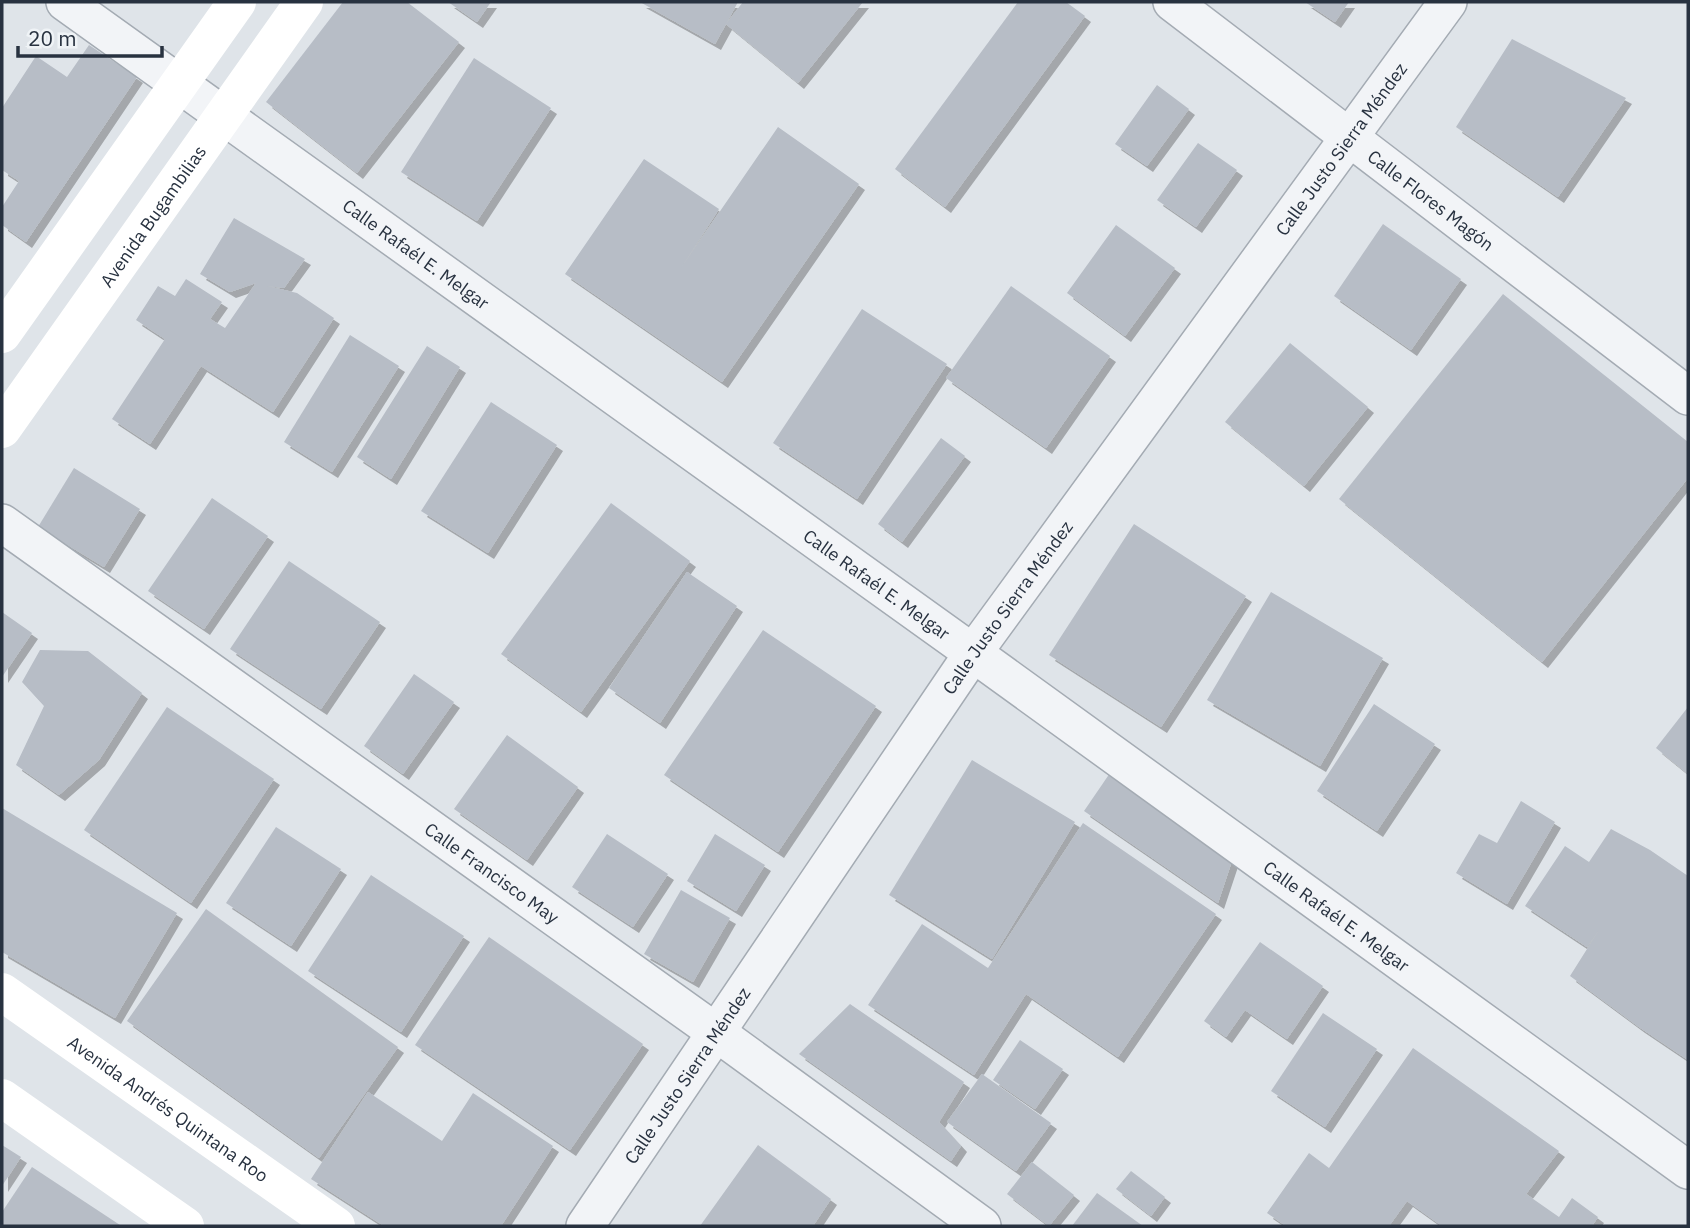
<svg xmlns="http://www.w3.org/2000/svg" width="1690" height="1228" font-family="'IBM Plex Sans',sans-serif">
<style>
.building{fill:#b7bdc6;filter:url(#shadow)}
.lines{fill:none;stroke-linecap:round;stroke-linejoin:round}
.minor-casing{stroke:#a4abb3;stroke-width:40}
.minor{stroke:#f2f4f7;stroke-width:37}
.secondary{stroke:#fff;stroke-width:38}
.labels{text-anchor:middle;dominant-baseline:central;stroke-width:5;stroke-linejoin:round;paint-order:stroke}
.street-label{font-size:18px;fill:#283240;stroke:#eff3f6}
</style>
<defs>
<filter id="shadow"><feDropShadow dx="6" dy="6" stdDeviation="0" flood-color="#0004"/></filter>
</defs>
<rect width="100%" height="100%" fill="#dfe4e9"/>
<g class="building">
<path d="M343,2H407L459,42L357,173L266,102Z"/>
<path d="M448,2H491L477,22Z"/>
<path d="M640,2H738L726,24L743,2H863L798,83L726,24L715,44Z"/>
<path d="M1018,2H1066L1085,16L945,207L895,169Z"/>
<path d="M1305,2H1349L1335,22Z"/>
<path d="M1512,39L1626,98L1558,197L1456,127Z"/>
<path d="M89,45L137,77L26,242L2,225V207L19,181L2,170V108L36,56L67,77Z"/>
<path d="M474,58L551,108L477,221L401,172Z"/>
<path d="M1157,85L1189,109L1147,166L1115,144Z"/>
<path d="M778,127L859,184L722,382L565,274L644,159L719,209L681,268Z"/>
<path d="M1198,143L1237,170L1196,227L1157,200Z"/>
<path d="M234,218L305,259L284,288L267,286L297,293L334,318L273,412L201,366L150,444L112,419L165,339L136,320L158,286L175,296L186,279L222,302L210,319L225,328L256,283L230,292L200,274Z"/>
<path d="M1383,224L1461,279L1411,350L1334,296Z"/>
<path d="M1116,225L1175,268L1125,336L1067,293Z"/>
<path d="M1011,286L1110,356L1046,448L946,378Z"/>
<path d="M1503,294L1688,442V478L1542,662L1339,499Z"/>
<path d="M862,309L947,364L857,499L773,443Z"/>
<path d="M350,335L399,366L332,472L284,442Z"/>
<path d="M1290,343L1368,407L1304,486L1225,422Z"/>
<path d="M427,346L460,367L391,479L357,457Z"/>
<path d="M491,402L557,445L488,553L421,511Z"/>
<path d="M941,438L965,456L902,542L878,524Z"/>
<path d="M74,468L140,509L104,567L38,527Z"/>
<path d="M212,498L268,536L204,629L148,591Z"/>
<path d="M611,503L690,561L581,712L501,654Z"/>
<path d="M1134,524L1246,596L1161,727L1049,655Z"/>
<path d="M289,561L380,622L321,709L230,649Z"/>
<path d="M687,572L737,606L660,723L609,688Z"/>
<path d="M1271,592L1383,658L1320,766L1207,700Z"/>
<path d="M2,612L32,633L2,677Z"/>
<path d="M763,630L876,706L778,852L664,775Z"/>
<path d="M40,650L88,651L142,693L99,760L59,795L16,765L44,706L22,682Z"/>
<path d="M414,674L454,702L403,774L364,746Z"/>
<path d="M1374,704L1435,744L1377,831L1317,791Z"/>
<path d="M167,707L274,779L191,903L84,830Z"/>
<path d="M1688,707V774L1656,748Z"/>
<path d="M507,735L578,787L527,860L454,809Z"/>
<path d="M972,760L1075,822L992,959L889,895Z"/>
<path d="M1110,773L1233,858L1218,903L1084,811Z"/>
<path d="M1521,801L1555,822L1507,904L1456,873L1479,834L1497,843Z"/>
<path d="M2,808L177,913L115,1018L2,952Z"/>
<path d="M1083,823L1216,914L1118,1057L1026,994L974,1075L868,1005L922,924L988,968Z"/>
<path d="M276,827L341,869L291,946L226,903Z"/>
<path d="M1611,829L1650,850L1688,876V1060L1639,1027L1570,976L1599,930L1587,947L1525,906L1565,846L1589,862Z"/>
<path d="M607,834L668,874L633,927L572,887Z"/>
<path d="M715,834L765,865L736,911L687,881Z"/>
<path d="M371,875L464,936L401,1032L308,971Z"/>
<path d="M681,890L730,918L693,982L644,954Z"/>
<path d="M206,909L398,1047L319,1158L127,1021Z"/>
<path d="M489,937L643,1044L570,1150L415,1045Z"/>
<path d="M1260,942L1323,986L1287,1039L1245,1010L1226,1037L1204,1021Z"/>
<path d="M850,1004L964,1082L939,1122L961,1146L951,1161L799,1054Z"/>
<path d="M1323,1013L1377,1049L1325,1127L1271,1091Z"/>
<path d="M1020,1040L1063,1069L1035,1109L993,1080Z"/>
<path d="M1413,1048L1559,1151L1526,1194L1559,1217L1572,1198L1598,1217L1592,1226H1442L1407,1201L1389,1226H1286L1267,1213L1309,1153L1329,1168Z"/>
<path d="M982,1074L1051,1123L1016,1171L947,1122Z"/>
<path d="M368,1092L442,1141L473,1093L553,1146L501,1226H384L311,1179Z"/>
<path d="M2,1145L21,1157L2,1186Z"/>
<path d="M758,1145L831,1199L813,1226H700Z"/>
<path d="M1032,1162L1074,1195L1049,1226L1007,1194Z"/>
<path d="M32,1167L120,1225L2,1226V1212Z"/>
<path d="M1131,1171L1165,1197L1151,1216L1116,1189Z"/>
<path d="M1097,1193L1143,1226H1072Z"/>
</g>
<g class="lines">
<defs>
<g id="minor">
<path id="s1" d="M65,2L973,653L1688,1170"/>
<path id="s2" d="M1172,2L1688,396"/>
<path id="s3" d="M2,523L717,1033L982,1226"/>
<path id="s4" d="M585,1226L973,653L1448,2"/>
</g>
</defs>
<use href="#minor" class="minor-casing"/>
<use href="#minor" class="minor"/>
<g class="secondary">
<path d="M2,334L237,2"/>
<path id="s5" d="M2,429L304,2"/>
<path id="s6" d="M2,992L336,1226"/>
<path d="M2,1098L185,1226"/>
</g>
</g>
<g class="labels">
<g class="street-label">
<text stroke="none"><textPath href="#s4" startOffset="1316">Calle Justo Sierra Méndez</textPath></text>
<text stroke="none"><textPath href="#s2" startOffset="326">Calle Flores Magón</textPath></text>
<text stroke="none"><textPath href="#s5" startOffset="261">Avenida Bugambilias</textPath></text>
<text stroke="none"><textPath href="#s1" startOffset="432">Calle Rafaél E. Melgar</textPath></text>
<text stroke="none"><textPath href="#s1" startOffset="999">Calle Rafaél E. Melgar</textPath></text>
<text stroke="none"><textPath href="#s4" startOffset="749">Calle Justo Sierra Méndez</textPath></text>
<text stroke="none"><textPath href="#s3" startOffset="602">Calle Francisco May</textPath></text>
<text stroke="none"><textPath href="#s1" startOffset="1566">Calle Rafaél E. Melgar</textPath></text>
<text stroke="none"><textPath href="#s4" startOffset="182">Calle Justo Sierra Méndez</textPath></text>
<text stroke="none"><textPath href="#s6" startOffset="203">Avenida Andrés Quintana Roo</textPath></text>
</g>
</g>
<rect width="1690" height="1228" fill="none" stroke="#283240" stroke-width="7"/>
<path d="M18 46v10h144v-10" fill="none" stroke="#283240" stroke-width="3.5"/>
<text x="28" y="46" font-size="21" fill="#283240" stroke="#eff3f6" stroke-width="5" paint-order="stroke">20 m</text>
</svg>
